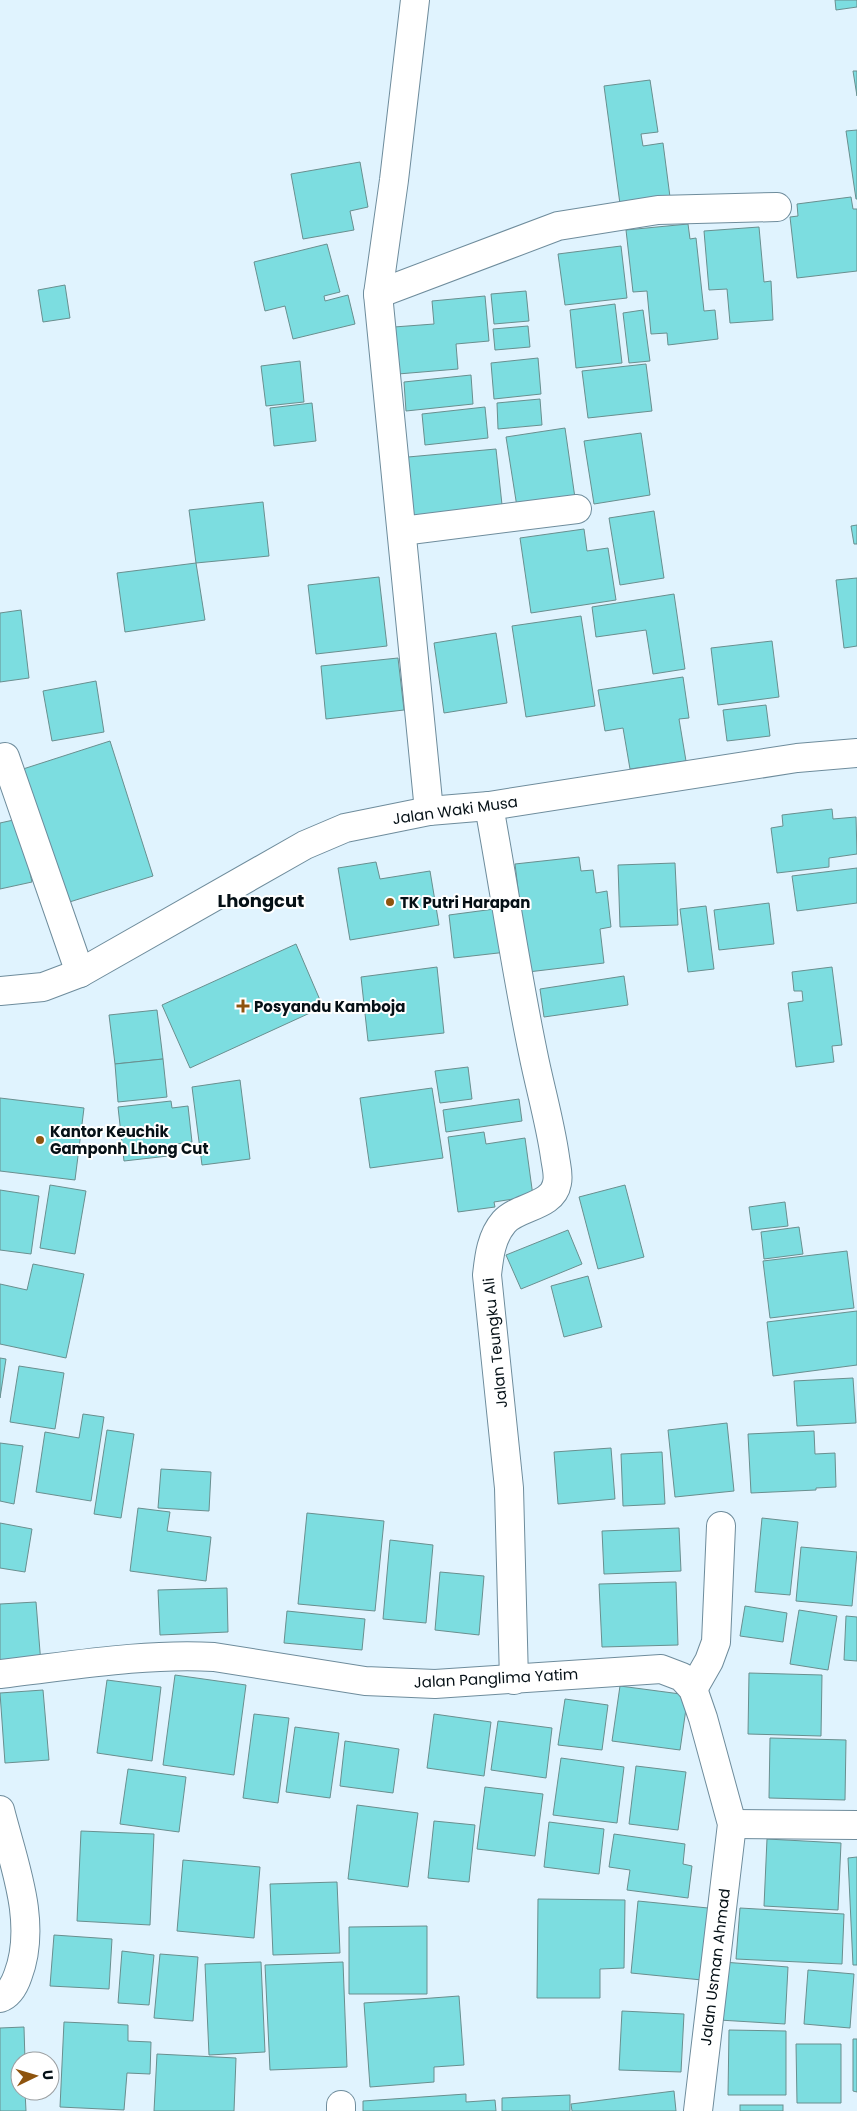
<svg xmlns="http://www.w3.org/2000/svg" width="857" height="2111" font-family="Poppins,sans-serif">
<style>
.building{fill:#7cdde0;stroke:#698f8f}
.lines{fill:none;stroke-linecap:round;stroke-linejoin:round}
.street-casing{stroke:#6e8c9c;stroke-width:30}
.street{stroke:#fff;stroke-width:28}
.poi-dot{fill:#8e540e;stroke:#fff;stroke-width:2}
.labels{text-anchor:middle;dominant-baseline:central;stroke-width:4;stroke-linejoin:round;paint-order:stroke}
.street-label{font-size:15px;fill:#051016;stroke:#fff}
.poi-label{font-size:15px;font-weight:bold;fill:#051016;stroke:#fff;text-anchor:start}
.quarter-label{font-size:18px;font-weight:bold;fill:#051016;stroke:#fff}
</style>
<rect width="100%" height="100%" fill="#e0f3fe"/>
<g class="building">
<path d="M835,0H857V7L836,10Z"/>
<path d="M853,71H857V96Z"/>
<path d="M650,80L658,132L641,134L643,146L663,143L670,197L620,204L604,86Z"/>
<path d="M857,130V199H856L846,131Z"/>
<path d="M360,162L368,207L350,211L354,230L303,239L291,174Z"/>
<path d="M851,197L853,209H857V271L797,278L790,217L798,216L797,204Z"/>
<path d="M688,224L690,239L696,238L704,311L715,310L718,339L668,345L667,333L651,334L647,291L633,292L626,230Z"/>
<path d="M759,227L764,282L771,281L773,320L730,323L727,289L709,290L704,231Z"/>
<path d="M327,244L340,292L324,296L325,301L348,295L355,324L293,339L285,306L265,311L254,262Z"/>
<path d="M621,246L627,298L565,305L558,254Z"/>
<path d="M65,285L70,318L43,322L38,290Z"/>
<path d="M526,291L529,321L494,324L491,294Z"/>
<path d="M485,296L489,341L456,344L458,369L398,374L394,327L434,324L432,301Z"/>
<path d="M615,304L622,363L576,368L570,310Z"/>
<path d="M643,310L650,361L629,363L623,313Z"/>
<path d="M528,326L530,347L495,350L493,329Z"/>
<path d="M538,358L541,394L494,399L491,363Z"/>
<path d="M300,361L304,402L266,406L261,366Z"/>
<path d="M646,364L652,411L588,418L582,371Z"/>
<path d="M471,375L473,404L406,411L404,382Z"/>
<path d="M540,399L542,425L498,429L497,403Z"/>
<path d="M312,403L316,441L274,446L270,408Z"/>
<path d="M485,407L488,438L425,445L422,414Z"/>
<path d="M565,428L575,498L517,507L506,437Z"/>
<path d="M641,433L650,495L594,504L584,441Z"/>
<path d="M496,449L503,514L414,522L408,457Z"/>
<path d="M263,502L269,556L196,563L189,510Z"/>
<path d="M654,511L664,578L620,585L609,518Z"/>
<path d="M857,525V544H854L851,526Z"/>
<path d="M584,529L587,551L608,548L616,600L531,613L520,538Z"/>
<path d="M196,563L205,620L125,632L117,573Z"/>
<path d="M379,577L387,646L316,654L308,585Z"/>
<path d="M857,578V646L844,648L836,580Z"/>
<path d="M674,594L685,669L653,674L646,630L596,637L592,607Z"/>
<path d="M21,610L29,678L0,682V613Z"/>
<path d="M581,616L595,706L526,717L512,626Z"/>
<path d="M496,633L507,703L444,713L434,643Z"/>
<path d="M772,641L779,697L718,705L711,648Z"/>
<path d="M398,658L404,710L326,719L321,666Z"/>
<path d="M683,677L689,718L679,719L686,761L630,769L623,728L605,731L598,690Z"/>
<path d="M96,681L104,732L52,741L43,691Z"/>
<path d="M766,705L770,736L727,741L723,710Z"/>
<path d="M110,741L153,876L63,904L20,770Z"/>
<path d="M832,809L833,819L856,817L857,854L829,858V867L777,873L771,828L783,826L782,815Z"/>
<path d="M18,819L32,882L0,889V823Z"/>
<path d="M579,857L581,871L593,870L596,893L607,891L611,927L600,929L604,963L528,972L515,864Z"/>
<path d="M376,862L380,879L430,871L439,925L350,940L338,868Z"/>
<path d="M675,863L678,925L620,927L618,865Z"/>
<path d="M857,868V903L797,911L792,876Z"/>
<path d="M769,903L774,944L719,950L714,910Z"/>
<path d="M706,906L714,969L688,972L680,909Z"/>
<path d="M502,908L507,952L454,958L449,915Z"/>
<path d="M296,944L323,1007L190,1068L162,1005Z"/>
<path d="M437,967L444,1033L368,1041L361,977Z"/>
<path d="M832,967L842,1045L832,1046L834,1062L796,1067L788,1003L803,1001L802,991H794L792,972Z"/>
<path d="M624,976L628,1005L544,1017L540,989Z"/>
<path d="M157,1010L163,1059L115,1064L109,1015Z"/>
<path d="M163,1059L167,1097L118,1102L115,1064Z"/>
<path d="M468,1067L472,1099L440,1103L435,1071Z"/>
<path d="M240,1080L250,1159L202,1165L192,1087Z"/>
<path d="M432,1088L443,1158L370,1168L360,1098Z"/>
<path d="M0,1098L84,1108L75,1180L0,1171Z"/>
<path d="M519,1099L522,1121L446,1132L443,1110Z"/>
<path d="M171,1101L172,1108L188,1106L192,1142L176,1144L177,1155L124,1161L118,1107Z"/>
<path d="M484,1132L486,1144L525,1138L533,1196L494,1202L495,1207L458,1212L448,1137Z"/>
<path d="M50,1185L86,1191L75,1254L40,1248Z"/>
<path d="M625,1185L644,1257L598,1269L579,1197Z"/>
<path d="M0,1190L39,1196L31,1254L0,1250Z"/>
<path d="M785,1202L788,1226L752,1230L749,1207Z"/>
<path d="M799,1227L803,1254L764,1259L761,1232Z"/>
<path d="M568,1230L582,1264L521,1289L506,1255Z"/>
<path d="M847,1251L854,1308L770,1318L763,1261Z"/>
<path d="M33,1264L84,1274L66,1358L0,1344V1284L27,1290Z"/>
<path d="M588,1276L602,1327L564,1337L551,1286Z"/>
<path d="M857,1311V1365L773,1376L767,1322Z"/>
<path d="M0,1358L6,1359L0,1398Z"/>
<path d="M19,1366L64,1373L55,1429L10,1422Z"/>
<path d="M853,1378L856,1423L797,1426L794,1381Z"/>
<path d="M83,1414L104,1417L91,1501L36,1492L45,1432L79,1438Z"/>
<path d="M727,1423L734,1491L675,1497L668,1430Z"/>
<path d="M107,1430L134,1434L121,1518L94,1514Z"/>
<path d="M814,1431L815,1454L835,1453L836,1487L816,1488V1490L751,1493L748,1434Z"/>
<path d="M0,1443L23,1446L14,1504L0,1501Z"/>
<path d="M611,1448L615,1499L558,1504L554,1452Z"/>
<path d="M662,1452L665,1504L623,1506L621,1454Z"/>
<path d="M161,1469L211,1472L209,1511L158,1508Z"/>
<path d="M138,1508L170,1512L167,1531L211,1537L206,1581L130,1571Z"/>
<path d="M307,1513L384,1521L375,1611L298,1604Z"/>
<path d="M762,1518L798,1522L790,1595L755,1592Z"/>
<path d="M0,1523L32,1529L25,1572L0,1568Z"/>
<path d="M679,1528L681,1571L604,1574L602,1531Z"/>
<path d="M390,1540L433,1545L426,1623L383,1619Z"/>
<path d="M801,1547L857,1552L852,1606L796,1601Z"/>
<path d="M440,1572L484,1576L479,1635L435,1630Z"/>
<path d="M676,1582L678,1645L602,1647L599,1584Z"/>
<path d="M227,1588L228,1632L160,1635L158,1590Z"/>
<path d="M36,1602L41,1664L0,1667V1604Z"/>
<path d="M745,1606L787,1613L783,1642L740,1636Z"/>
<path d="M799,1610L837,1616L828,1670L790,1664Z"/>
<path d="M287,1611L365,1619L362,1650L284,1643Z"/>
<path d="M846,1616L857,1617V1661L844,1660Z"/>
<path d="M749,1673L822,1675L821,1736L748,1734Z"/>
<path d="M175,1675L246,1685L234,1775L163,1765Z"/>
<path d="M107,1680L161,1687L152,1761L97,1753Z"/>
<path d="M620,1686L688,1695L680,1750L612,1741Z"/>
<path d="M43,1690L49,1760L5,1763L0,1693Z"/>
<path d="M565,1699L608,1705L602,1750L558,1745Z"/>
<path d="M254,1714L289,1718L278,1803L243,1798Z"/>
<path d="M434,1714L491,1722L484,1776L427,1768Z"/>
<path d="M498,1721L552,1728L546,1778L491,1770Z"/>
<path d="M295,1727L339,1733L330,1798L286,1792Z"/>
<path d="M770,1738L846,1740L845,1800L769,1798Z"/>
<path d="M345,1741L399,1749L393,1793L340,1786Z"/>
<path d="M561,1758L624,1767L617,1823L553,1815Z"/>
<path d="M636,1766L686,1772L678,1830L629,1824Z"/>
<path d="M128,1769L186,1777L179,1832L120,1824Z"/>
<path d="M485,1787L543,1794L535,1856L477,1849Z"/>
<path d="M357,1805L418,1813L408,1887L348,1879Z"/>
<path d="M434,1821L475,1825L469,1882L428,1878Z"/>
<path d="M549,1822L604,1829L599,1874L544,1867Z"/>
<path d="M81,1831L154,1834L150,1925L77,1921Z"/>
<path d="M614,1834L685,1844L683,1864L692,1866L688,1898L627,1890L630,1870L609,1867Z"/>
<path d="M767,1839L841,1843L838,1910L764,1906Z"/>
<path d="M857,1857V1965H853L848,1858Z"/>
<path d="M183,1860L260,1867L254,1938L177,1931Z"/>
<path d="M337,1882L340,1953L273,1955L270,1884Z"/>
<path d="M538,1899L625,1900L624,1968L600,1969V1998H537Z"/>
<path d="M638,1901L708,1908L702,1980L631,1973Z"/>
<path d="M740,1908L844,1914L842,1964L736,1959Z"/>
<path d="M427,1926V1994H349V1927Z"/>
<path d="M54,1935L112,1939L109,1989L50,1986Z"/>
<path d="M122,1951L154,1955L149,2005L118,2003Z"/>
<path d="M160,1954L198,1957L193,2021L154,2018Z"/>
<path d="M261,1962L265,2052L209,2055L205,1964Z"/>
<path d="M343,1962L347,2067L270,2070L265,1965Z"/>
<path d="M723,1962L788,1967L785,2024L719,2020Z"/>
<path d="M808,1970L854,1974L850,2028L804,2024Z"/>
<path d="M459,1996L464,2065L434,2067V2082L370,2087L364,2003Z"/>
<path d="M622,2011L684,2014L681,2072L619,2070Z"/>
<path d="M64,2022L128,2025V2041L151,2042L150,2074L127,2073L124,2110L60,2107Z"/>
<path d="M24,2027L25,2061H20V2091H25L26,2111H0V2028Z"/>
<path d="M729,2030L786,2031V2095H728Z"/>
<path d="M853,2039H857V2092L853,2091Z"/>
<path d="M796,2044H841V2103H797Z"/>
<path d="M157,2054L236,2058L234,2111H154Z"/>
<path d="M674,2091L676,2111H572L571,2104Z"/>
<path d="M466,2094V2102L495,2100L496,2111H363V2101Z"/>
<path d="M570,2095V2111H502V2098Z"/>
<rect x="740" y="2105" width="43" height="6"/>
</g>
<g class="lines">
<defs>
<g id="street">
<path d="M378,294L394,180L415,0"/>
<path d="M402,531L577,509"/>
<path d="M5,757L80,973"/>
<path d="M489,806C504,888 516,971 533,1053C540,1088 550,1122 555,1157C556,1165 559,1175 557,1183C553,1207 518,1206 504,1222C491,1237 489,1257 487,1275L509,1488L514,1680"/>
<path d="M429,811L378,294L558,226L658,210L777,207"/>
<path d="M0,991L43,987L80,973L305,845L345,828L429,811L489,806L797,758L857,753"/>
<path d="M0,1674C70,1666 144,1653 214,1657L365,1681L435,1684L661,1669L682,1677L693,1689L703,1718L732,1824L698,2111"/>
<path d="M693,1689L709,1661L716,1642L721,1526"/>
<path d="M0,1810C13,1862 38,1922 18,1975C15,1984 9,1995 0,1998"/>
<path d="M732,1824L857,1825"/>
<path d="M341,2105V2111"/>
</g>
</defs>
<use href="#street" class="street-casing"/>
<use href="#street" class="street"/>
</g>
<g class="poi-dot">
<circle cx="390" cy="902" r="5"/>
<path d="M240.5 998.5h5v5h5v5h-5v5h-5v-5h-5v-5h5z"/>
<circle cx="40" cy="1140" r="5"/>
</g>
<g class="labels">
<g class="street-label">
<text transform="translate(455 810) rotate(-8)">Jalan Waki Musa</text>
<text transform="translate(495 1343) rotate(-96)">Jalan Teungku Ali</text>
<text transform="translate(496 1678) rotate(-3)">Jalan Panglima Yatim</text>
<text transform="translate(715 1967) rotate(-83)">Jalan Usman Ahmad</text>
</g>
<g class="poi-label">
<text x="400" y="902">TK Putri Harapan</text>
<text x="254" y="1006">Posyandu Kamboja</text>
<text x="50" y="1131">Kantor Keuchik<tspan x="50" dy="17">Gamponh Lhong Cut</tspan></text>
</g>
<g class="quarter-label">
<text x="261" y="900">Lhongcut</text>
</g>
</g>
<g transform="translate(35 2076) rotate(85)"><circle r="24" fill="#ffffff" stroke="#9b9fa2"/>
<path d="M0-4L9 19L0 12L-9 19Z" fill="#8e540e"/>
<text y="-8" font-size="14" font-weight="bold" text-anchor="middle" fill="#051016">U</text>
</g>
</svg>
